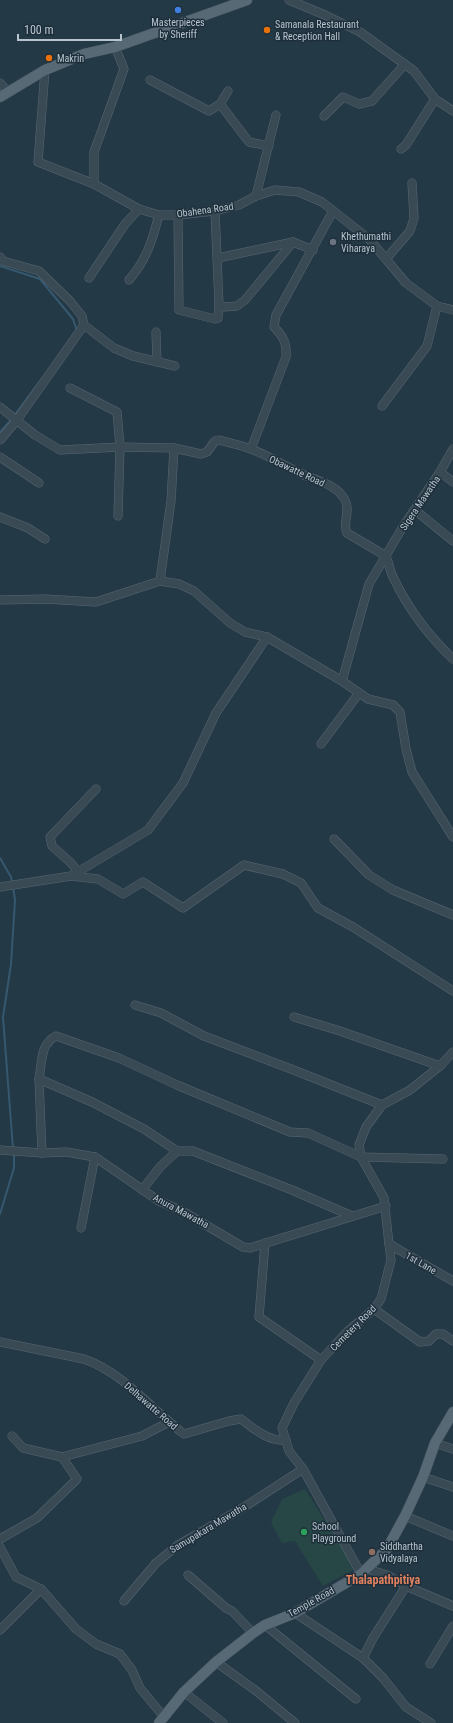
<svg xmlns="http://www.w3.org/2000/svg" width="453" height="1723" font-family="'Roboto Condensed',sans-serif">
<style>
.pitch{fill:#264745}
.lines{fill:none;stroke-linecap:round;stroke-linejoin:round}
.stream{stroke:#36586f;stroke-width:2}
.minor-casing{stroke:#586772;stroke-width:9}
.major-casing{stroke:#465661;stroke-width:11}
.minor{stroke:#394a55;stroke-width:8}
.major{stroke:#576975;stroke-width:10}
.shop-dot{fill:#3f7fe0;stroke:#1e2f3b;stroke-width:1.5}
.food-dot{fill:#e8710a;stroke:#1e2f3b;stroke-width:1.5}
.worship-dot{fill:#6b7280;stroke:#1e2f3b;stroke-width:1.5}
.leisure-dot{fill:#2e9e5b;stroke:#1e2f3b;stroke-width:1.5}
.education-dot{fill:#8d6e63;stroke:#1e2f3b;stroke-width:1.5}
.labels{text-anchor:middle;dominant-baseline:central;stroke-width:3;stroke-linejoin:round;paint-order:stroke}
.poi-label{font-size:10px;fill:#b7c4ce;stroke:#1e2f3b;text-anchor:start}
.street-label{font-size:10px;fill:#b7c4ce;stroke:#1e2f3b}
.quarter-label{font-size:12px;font-weight:bold;fill:#e1815f;stroke:#1e2f3b}
</style>
<rect width="100%" height="100%" fill="#243946"/>
<path class="pitch" d="M305,1489L347,1555L353,1570L323,1586L295,1541L282,1543L271,1522L282,1499Z"/>
<g class="lines">
<g class="stream">
<path d="M0,266L40,279L73,319L77,331"/>
<path d="M14,416L40,381"/>
<path d="M0,432L11,420"/>
<path d="M0,858L11,877L12,882"/>
<path d="M13,887L15,900L11,964L3,1017L13,1149"/>
<path d="M0,1214L14,1168V1153"/>
</g>
<defs>
<g id="minor">
<path d="M289,0L325,15L360,32L414,71L435,99L453,111"/>
<path d="M45,70L38,162L94,184L139,209L159,215H178L215,211L239,205L256,196L275,190L299,192L322,202L369,239L406,283L437,306L453,310"/>
<path d="M150,80L209,111L220,104L228,91"/>
<path d="M0,83L8,92"/>
<path d="M220,104L249,142L269,146"/>
<path d="M324,116L343,97L359,104L372,101L405,64"/>
<path d="M401,149L406,145L435,99"/>
<path d="M94,184V152L124,69L115,47"/>
<path d="M256,196L276,115"/>
<path d="M215,211L219,304L224,307L237,306L245,300L293,242"/>
<path d="M178,215L179,310L215,319L218,318L219,304"/>
<path d="M0,257L3,261L39,271L70,301L82,316L84,325L114,348L133,356L175,366"/>
<path d="M218,258L293,242L313,250"/>
<path d="M386,259L410,231L414,218L412,183"/>
<path d="M89,278L125,224L139,209"/>
<path d="M129,280C147,259 152,241 159,215"/>
<path d="M156,332L157,362"/>
<path d="M70,388L117,412L120,447L118,516"/>
<path d="M382,406L427,346L437,306"/>
<path d="M0,407L35,435L60,450L120,447L174,448L201,454L207,452L215,441L219,440C229,443 241,445 251,449C269,456 286,467 304,475C319,481 337,485 345,500C351,511 342,523 347,533L386,556C389,563 390,572 394,579C408,608 430,637 453,659"/>
<path d="M0,440L17,420L84,325"/>
<path d="M251,449L286,357C287,344 284,337 274,327L276,315L333,211"/>
<path d="M0,457L39,483"/>
<path d="M440,472L453,482"/>
<path d="M415,510L453,541"/>
<path d="M0,517L28,528L45,539"/>
<path d="M160,581L171,501L174,448"/>
<path d="M0,600L45,599L96,602L160,581L179,584L194,591L230,623L245,632L267,637L342,681L368,699L393,705L400,712L406,749L412,772L453,837"/>
<path d="M342,681L369,584L404,525L440,472L453,449"/>
<path d="M321,744L359,693"/>
<path d="M334,839L369,875L393,890L453,915"/>
<path d="M79,873L71,863L52,846L50,837L96,789"/>
<path d="M71,876L98,879L123,894L143,882L183,908L244,865L283,874L301,883L318,908L353,927L453,991"/>
<path d="M0,887L71,876L148,830L183,783L216,713L267,637"/>
<path d="M135,1005L161,1013L204,1036L291,1069L382,1105"/>
<path d="M294,1017L340,1031L440,1066"/>
<path d="M39,1079C42,1063 40,1044 56,1036L119,1058L177,1085L290,1132L308,1133L361,1157L443,1159"/>
<path d="M0,1150L42,1153L66,1152L95,1157L159,1201L182,1211L243,1247L250,1248L386,1206"/>
<path d="M42,1153L39,1079L92,1102L144,1129L177,1151H193L292,1190L352,1216"/>
<path d="M142,1190L160,1167L177,1151"/>
<path d="M81,1228L95,1157"/>
<path d="M265,1243L259,1317L321,1360"/>
<path d="M389,1244L453,1281"/>
<path d="M374,1309L420,1342L429,1341L436,1334H443L453,1341"/>
<path d="M0,1342L84,1359C124,1373 151,1409 184,1434L229,1421L241,1419C254,1429 269,1442 286,1440"/>
<path d="M435,1443L453,1449"/>
<path d="M62,1457L142,1436L169,1422"/>
<path d="M423,1477L453,1487"/>
<path d="M405,1516L453,1536"/>
<path d="M0,1539L37,1518L77,1479L62,1457L23,1448L12,1436"/>
<path d="M0,1547L16,1577L41,1589L76,1629L96,1644L120,1654L132,1670L140,1688L164,1717"/>
<path d="M367,1569L387,1575L406,1586L453,1606"/>
<path d="M361,1574L303,1469L289,1451L282,1428L294,1403L321,1360L347,1332L374,1309L381,1299L391,1260L389,1244L384,1198L361,1157L359,1145L366,1127L382,1105L410,1090L440,1066L453,1052"/>
<path d="M188,1575L226,1608L232,1611L253,1633"/>
<path d="M406,1586L373,1638L363,1658L383,1678L406,1707L431,1723"/>
<path d="M124,1601L156,1563L178,1545L241,1509L303,1469"/>
<path d="M295,1613L363,1658"/>
<path d="M265,1625L356,1699"/>
<path d="M0,1630L41,1589"/>
<path d="M216,1662L255,1690L295,1723"/>
<path d="M430,1664L453,1626"/>
<path d="M184,1692L223,1723"/>
</g>
<g id="major">
<path d="M0,97L45,70L84,54L115,47L247,0"/>
<path d="M159,1723L184,1692L216,1662L253,1633L265,1625L295,1613L361,1574L387,1549L405,1516L423,1477L435,1443L453,1412"/>
</g>
</defs>
<use href="#minor" class="minor-casing"/>
<use href="#major" class="major-casing"/>
<use href="#minor" class="minor"/>
<use href="#major" class="major"/>
</g>
<circle class="shop-dot" cx="178" cy="10" r="4"/>
<g class="food-dot">
<circle cx="267" cy="30" r="4"/>
<circle cx="49" cy="58" r="4"/>
</g>
<circle class="worship-dot" cx="333" cy="242" r="4"/>
<circle class="leisure-dot" cx="304" cy="1532" r="4"/>
<circle class="education-dot" cx="372" cy="1552" r="4"/>
<g class="labels">
<g class="poi-label">
<text x="178" y="22" text-anchor="middle">Masterpieces<tspan x="178" dy="12">by Sheriff</tspan></text>
<text x="275" y="24">Samanala Restaurant<tspan x="275" dy="12">&amp; Reception Hall</tspan></text>
<text x="57" y="58">Makrin</text>
<text x="341" y="236">Khethumathi<tspan x="341" dy="12">Viharaya</tspan></text>
<text x="312" y="1526">School<tspan x="312" dy="12">Playground</tspan></text>
<text x="380" y="1546">Siddhartha<tspan x="380" dy="12">Vidyalaya</tspan></text>
</g>
<g class="street-label">
<text transform="translate(205 210) rotate(-8)">Obahena Road</text>
<text transform="translate(297 471) rotate(25)">Obawatte Road</text>
<text transform="translate(420 503) rotate(-56)">Sigera Mawatha</text>
<text transform="translate(181 1211) rotate(28)">Anura Mawatha</text>
<text transform="translate(421 1263) rotate(30)">1st Lane</text>
<text transform="translate(353 1328) rotate(-45)">Cemetery Road</text>
<text transform="translate(151 1406) rotate(41)">Delhawatte Road</text>
<text transform="translate(208 1528) rotate(-31)">Samupakara Mawatha</text>
<text transform="translate(311 1602) rotate(-29)">Temple Road</text>
</g>
<g class="quarter-label">
<text x="383" y="1580">Thalapathpitiya</text>
</g>
</g>
<path d="M18 34v6h103v-6" fill="none" stroke="#b7c4ce" stroke-width="2"/>
<text x="24" y="34" font-size="12" fill="#b7c4ce" stroke="#1e2f3b" stroke-width="3" paint-order="stroke">100 m</text>
</svg>
